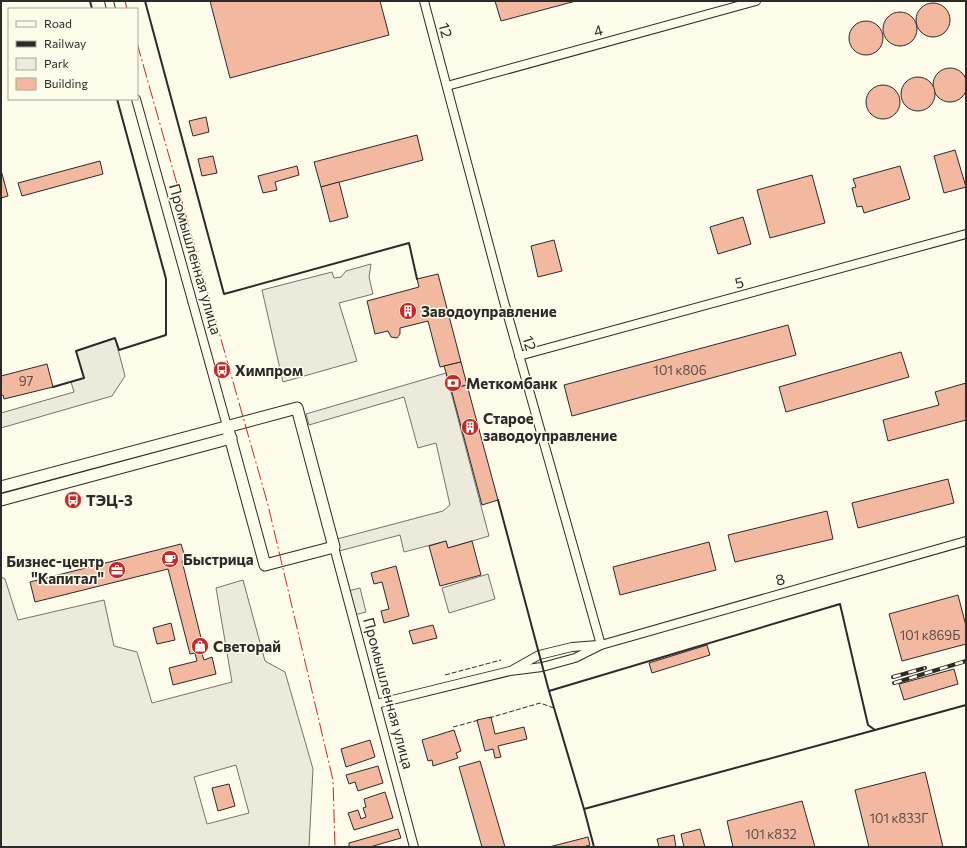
<svg xmlns="http://www.w3.org/2000/svg" width="967" height="848" font-family="Commissioner,sans-serif">
<style>
.green{fill:#ecebdb;stroke:#74746e;fill-rule:evenodd}
.parking{fill:#eceadb;stroke:#74746e}
.building{fill:#f2b8a0;stroke:#2b2b2b}
.lines{fill:none;stroke-linecap:round;stroke-linejoin:round}
.street-casing{stroke:#2b2b2b;stroke-width:10}
.secondary-casing{stroke:#2b2b2b;stroke-width:13}
.street{stroke:#fdfbea;stroke-width:8}
.secondary{stroke:#fdfbea;stroke-width:11}
.rail-casing{stroke:#2b2b2b;stroke-width:4}
.rail{stroke:#fdfbea;stroke-width:2.5;stroke-dasharray:8;stroke-linecap:butt}
.fence{stroke:#2b2b2b;stroke-width:1;stroke-dasharray:5 2;stroke-linecap:butt}
.wall{stroke:#2b2b2b;stroke-width:2}
.power{stroke:#c62828;stroke-width:1;stroke-dasharray:14 3 2 3;stroke-linecap:butt}
.labels{text-anchor:middle;dominant-baseline:central;stroke-width:3;stroke-linejoin:round;paint-order:stroke}
.number-label{font-size:13px;fill:#5d4e48}
.street-label{font-size:15px;fill:#2b2b2b;stroke:#fdfbea}
.poi-label{font-size:15px;font-weight:bold;fill:#2b2b2b;stroke:#fdfbea;text-anchor:start}
</style>
<rect width="100%" height="100%" fill="#fdfbea"/>
<path class="green" d="M1,577L5,579L18,620L104,600L114,646L137,652L152,703L232,682L216,588L243,580L265,661L285,672L313,769L309,847H1ZM236,765L249,813L207,824L194,777Z"/>
<g class="parking">
<path d="M371,264L369,277L373,294L339,303L357,361L283,382L262,290L332,272L334,278L341,277L346,271Z"/>
<path d="M115,338L125,376L112,396L1,428V413L74,392L71,382L84,378L76,351Z"/>
<path d="M446,373L489,536L448,548L446,541L404,552L400,535L339,551L337,539L443,511L450,505L436,443L418,448L404,397L309,425L306,414Z"/>
<path d="M488,574L495,599L449,613L442,588Z"/>
<path d="M360,588L366,612L354,615L348,591Z"/>
</g>
<g class="building">
<path d="M210,1H380L389,35L230,78Z"/>
<path d="M495,1H576L501,21Z"/>
<circle cx="933" cy="20" r="17"/>
<circle cx="900" cy="29" r="17"/>
<circle cx="866" cy="38" r="17"/>
<circle cx="950" cy="85" r="17"/>
<circle cx="918" cy="94" r="17"/>
<circle cx="883" cy="102" r="17"/>
<path d="M206,117L209,132L193,136L189,121Z"/>
<path d="M417,135L423,160L321,187L314,162Z"/>
<path d="M955,150L966,187L944,193L934,156Z"/>
<path d="M213,156L217,173L202,176L198,159Z"/>
<path d="M100,161L103,174L22,196L18,183Z"/>
<path d="M297,166L299,175L275,182L277,190L263,193L258,176Z"/>
<path d="M900,166L910,199L864,213L862,206L857,207L852,188L856,187L853,179Z"/>
<path d="M1,170L8,196L1,198Z"/>
<path d="M812,175L825,223L770,238L757,190Z"/>
<path d="M339,182L348,217L330,222L321,187Z"/>
<path d="M743,217L751,244L718,254L710,227Z"/>
<path d="M554,240L562,271L538,277L531,246Z"/>
<path d="M438,274L461,362L440,367L428,321L400,328V334L397,338L391,337L388,331L375,334L367,301L419,287L417,279Z"/>
<path d="M788,325L796,355L572,416L564,385Z"/>
<path d="M901,352L909,377L786,412L779,387Z"/>
<path d="M461,362L467,385L451,389L444,366Z"/>
<path d="M47,364L53,387L4,399L3,395L1,396V376Z"/>
<path d="M966,383V420L888,441L883,420L939,405L935,392Z"/>
<path d="M467,385L498,500L482,505L451,389Z"/>
<path d="M948,479L954,503L858,528L852,503Z"/>
<path d="M827,511L833,539L735,562L728,535Z"/>
<path d="M446,541L448,548L472,541L481,575L440,586L429,546Z"/>
<path d="M709,542L716,570L620,595L613,567Z"/>
<path d="M181,544L186,560L182,561L204,650L201,651L204,660L212,657L216,674L173,685L169,668L197,661L195,653L190,654L168,569L35,602L30,582Z"/>
<path d="M396,566L409,616L384,623L381,611L389,609L382,582L374,584L371,573Z"/>
<path d="M958,595L966,626V644L902,661L889,614Z"/>
<path d="M171,623L175,640L157,644L153,628Z"/>
<path d="M433,625L437,638L413,644L409,631Z"/>
<path d="M707,645L710,655L652,673L649,663Z"/>
<path d="M954,669L958,684L904,700L899,684Z"/>
<path d="M491,717L495,734L524,727L527,739L498,746L501,757L495,758L493,749L485,751L477,720Z"/>
<path d="M454,730L461,751L456,753L458,758L433,766L432,760L428,761L422,740Z"/>
<path d="M370,740L375,757L346,767L341,749Z"/>
<path d="M480,761L505,847H482L459,767Z"/>
<path d="M378,766L383,783L358,791L355,782L349,784L346,775Z"/>
<path d="M925,772L943,847H869L855,790Z"/>
<path d="M229,784L235,806L218,811L212,788Z"/>
<path d="M385,792L393,818L354,830L348,813L358,810L361,819L366,817L363,808L366,807L364,799Z"/>
<path d="M802,801L815,847H733L727,821Z"/>
<path d="M398,829L401,838L370,847H349V843Z"/>
<path d="M700,829L705,847H684L681,834Z"/>
<path d="M674,835L676,847H659L657,839Z"/>
<path d="M588,837L590,845L583,847H549Z"/>
</g>
<g class="lines">
<defs>
<g id="street">
<path d="M109,1L111,9"/>
<path d="M424,1L503,298L601,645"/>
<path d="M447,86L756,1"/>
<path d="M136,99L227,426"/>
<path d="M519,356L966,234"/>
<path d="M334,547L414,847"/>
<path d="M514,669L539,655L572,647L598,645"/>
<path d="M376,704L510,671L542,667L575,658L601,645L966,541"/>
</g>
<g id="secondary">
<path d="M1,487L297,408L334,547L265,565L227,426"/>
<path d="M1,500L231,438"/>
</g>
</defs>
<use href="#street" class="street-casing"/>
<use href="#secondary" class="secondary-casing"/>
<use href="#street" class="street"/>
<use href="#secondary" class="secondary"/>
<defs>
<g id="rail">
<path d="M893,677L925,668"/>
<path d="M894,683L966,661"/>
</g>
</defs>
<use href="#rail" class="rail-casing"/>
<use href="#rail" class="rail"/>
<g class="fence">
<path d="M445,675L501,660"/>
<path d="M489,718L540,703L554,708"/>
<path d="M453,727L479,720"/>
</g>
<g class="wall">
<path d="M90,1L92,9"/>
<path d="M145,1L224,294L409,243L417,279"/>
<path d="M53,387L84,378L76,351L115,338L119,350L166,335V279L117,99"/>
<path d="M498,500L549,691L840,604L868,725L875,730L966,705"/>
<path d="M549,691L584,809"/>
<path d="M594,847L584,809L875,730"/>
</g>
<g class="power">
<path d="M125,1L127,9"/>
<path d="M137,43L268,505L333,780L335,847"/>
</g>
</g>
<defs>
<symbol id="building-disc" viewBox="-11 -11 22 22"><circle r="9.5" fill="#c62828" stroke="#fdfbea"/><path d="M-4-6H4V6H1V3H-1V6H-4ZM-2.5-4.3h1.7v1.8h-1.7ZM.8-4.3h1.7v1.8H.8ZM-2.5-1h1.7V.8h-1.7ZM.8-1h1.7V.8H.8Z" fill="#fff"/></symbol>
<symbol id="bus-disc" viewBox="-11 -11 22 22"><circle r="9.5" fill="#c62828" stroke="#fdfbea"/><path d="M-5-6H5V4H4V6H2V4H-2V6H-4V4H-5ZM-3.5-4V0h7V-4ZM-3.5 1.2v1.5H-2V1.2ZM2 1.2v1.5H3.5V1.2Z" fill="#fff"/></symbol>
<symbol id="bank-disc" viewBox="-11 -11 22 22"><circle r="9.5" fill="#c62828" stroke="#fdfbea"/><path d="M-6-4H6V4H-6ZM0-2.3a2.3 2.3 0 1 0 0 4.6a2.3 2.3 0 1 0 0-4.6Z" fill="#fff"/></symbol>
<symbol id="cafe-disc" viewBox="-11 -11 22 22"><circle r="9.5" fill="#c62828" stroke="#fdfbea"/><path d="M-5.5-4.5H6V0H3Q3 3.5 0 3.5H-2.5Q-5.5 3.5-5.5 0ZM3-3.2v2h1.7v-2ZM-6 4.5H4V6H-6Z" fill="#fff"/></symbol>
<symbol id="office-disc" viewBox="-11 -11 22 22"><circle r="9.5" fill="#c62828" stroke="#fdfbea"/><path d="M-6-3h4V-5.5h4V-3h4V5H-6ZM-1-4.5V-3h2v-1.5ZM-6 0V1H6V0Z" fill="#fff"/></symbol>
<symbol id="shop-disc" viewBox="-11 -11 22 22"><circle r="9.5" fill="#c62828" stroke="#fdfbea"/><path d="M-5-2.5h2.3a2.7 3.5 0 0 1 5.4 0H5L5.5 6h-11ZM-1.5-2.5h3a1.5 2.3 0 0 0-3 0Z" fill="#fff"/></symbol>
</defs>
<g fill-rule="evenodd">
<use href="#building-disc" x="398" y="301" width="20" height="20"/>
<use href="#bus-disc" x="212" y="360" width="20" height="20"/>
<use href="#bank-disc" x="443" y="373" width="20" height="20"/>
<use href="#building-disc" x="460" y="417" width="20" height="20"/>
<use href="#bus-disc" x="63" y="490" width="20" height="20"/>
<use href="#cafe-disc" x="160" y="549" width="20" height="20"/>
<use href="#office-disc" x="107" y="560" width="20" height="20"/>
<use href="#shop-disc" x="190" y="636" width="20" height="20"/>
</g>
<g class="labels">
<g class="number-label">
<text x="680" y="370">101 к806</text>
<text x="26" y="381">97</text>
<text x="930" y="635">101 к869Б</text>
<text x="899" y="818">101 к833Г</text>
<text x="771" y="834">101 к832</text>
</g>
<g class="street-label">
<text transform="translate(446 30) rotate(75)">12</text>
<text transform="translate(598 30) rotate(-15)">4</text>
<text transform="translate(196 259) rotate(74)">Промышленная улица</text>
<text transform="translate(739 282) rotate(-15)">5</text>
<text transform="translate(530 343) rotate(74)">12</text>
<text transform="translate(780 579) rotate(-16)">8</text>
<text transform="translate(389 693) rotate(75)">Промышленная улица</text>
</g>
<g class="poi-label">
<text x="421" y="311">Заводоуправление</text>
<text x="235" y="370">Химпром</text>
<text x="466" y="383">Меткомбанк</text>
<text x="483" y="418">Старое<tspan x="483" dy="17">заводоуправление</tspan></text>
<text x="86" y="500">ТЭЦ-3</text>
<text x="183" y="559">Быстрица</text>
<text x="104" y="561" text-anchor="end">Бизнес-центр<tspan x="104" dy="17">"Капитал"</tspan></text>
<text x="213" y="646">Светорай</text>
</g>
</g>
<rect width="967" height="848" fill="none" stroke="#2b2b2b" stroke-width="4"/>
<rect x="8" y="8" width="130" height="92" fill="#fdfbea" stroke="#a9a89e"/>
<rect x="16" y="21" width="20" height="6" fill="#fdfbea" stroke="#a9a89e"/>
<text x="44" y="28" font-size="12" fill="#2b2b2b">Road</text>
<rect x="16" y="41" width="20" height="6" fill="#2b2b2b" stroke="#a9a89e"/>
<text x="44" y="48" font-size="12" fill="#2b2b2b">Railway</text>
<rect x="16" y="58" width="20" height="12" fill="#ecebdb" stroke="#a9a89e"/>
<text x="44" y="68" font-size="12" fill="#2b2b2b">Park</text>
<rect x="16" y="78" width="20" height="12" fill="#f2b8a0" stroke="#a9a89e"/>
<text x="44" y="88" font-size="12" fill="#2b2b2b">Building</text>
</svg>
